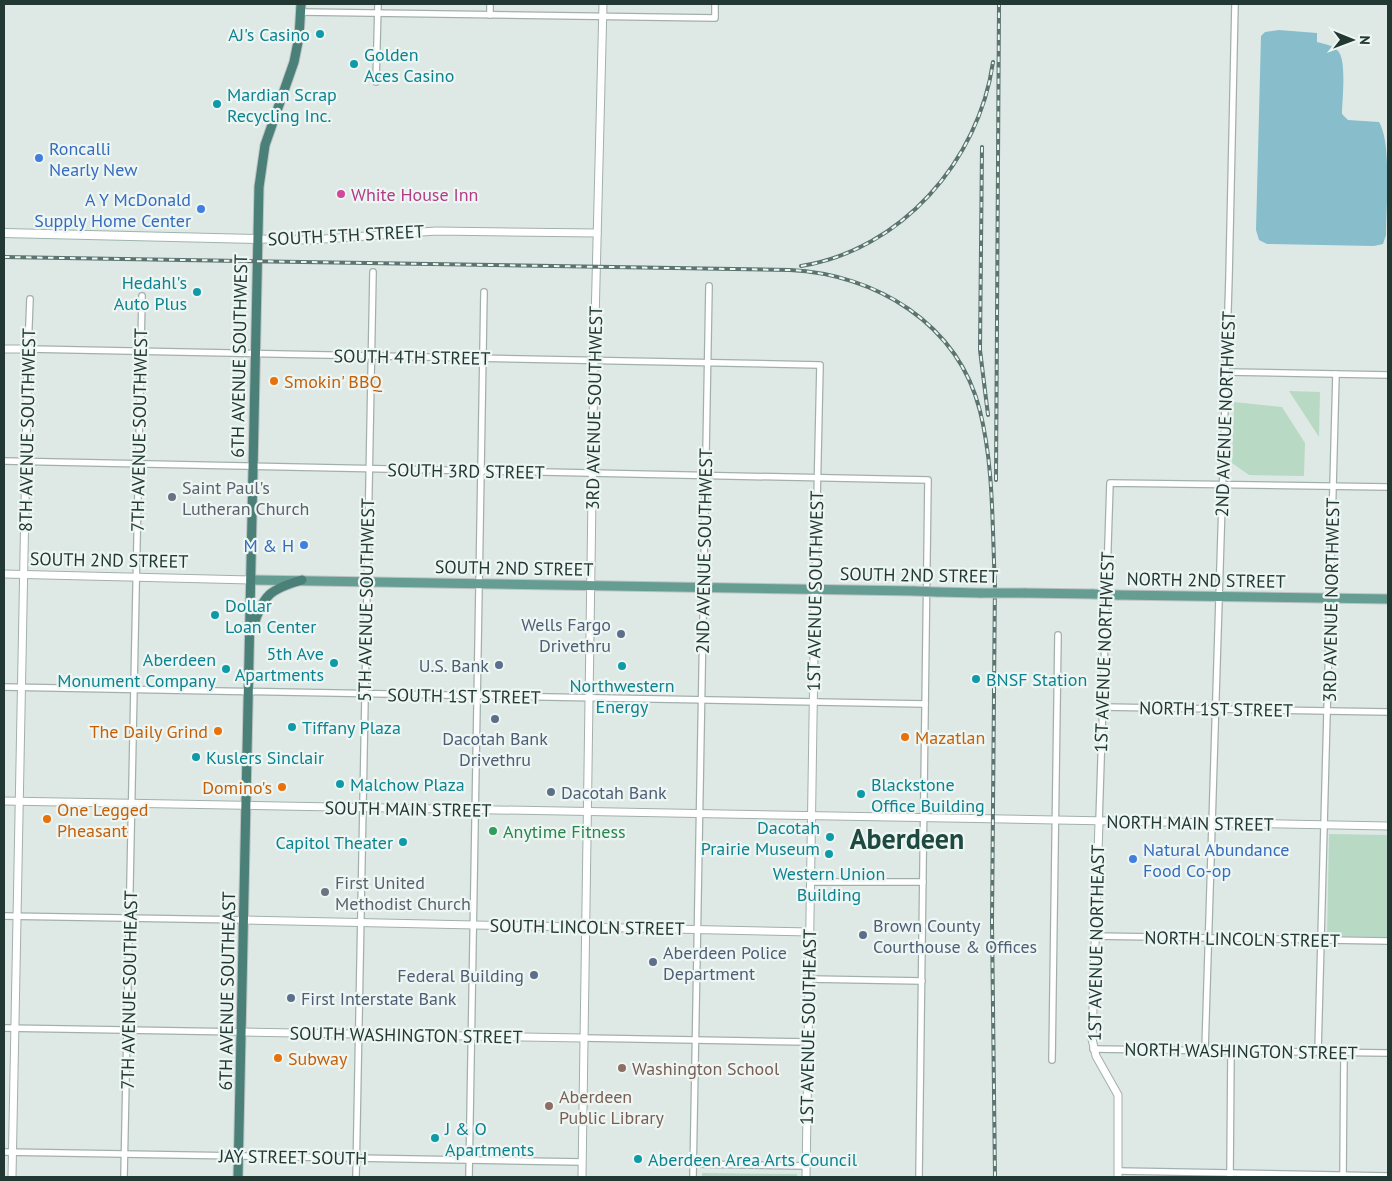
<svg xmlns="http://www.w3.org/2000/svg" width="1392" height="1181" font-family="'PT Sans',sans-serif">
<style>
.green{fill:#b8dac4}
.water{fill:#88bdcc}
.lines{fill:none;stroke-linecap:round;stroke-linejoin:round}
.minor-casing{stroke:#a2b0ac;stroke-width:8}
.tertiary-casing{stroke:#a2b0ac;stroke-width:9}
.secondary-casing{stroke:#9eb4ae;stroke-width:10}
.primary-casing{stroke:#bcc3c2;stroke-width:11}
.trunk-casing{stroke:#bcc3c2;stroke-width:11}
.minor{stroke:#fff;stroke-width:5.5}
.tertiary{stroke:#fff;stroke-width:7}
.secondary{stroke:#fff;stroke-width:8}
.primary{stroke:#659d93;stroke-width:9}
.trunk{stroke:#4a8078;stroke-width:9}
.rail-casing{stroke:#5b746f;stroke-width:4}
.rail{stroke:#eef6f3;stroke-width:2;stroke-dasharray:5.5;stroke-linecap:butt}
.primary-bridge-casing{stroke:#bcc3c2;stroke-width:11;stroke-linecap:butt}
.primary-bridge{stroke:#659d93;stroke-width:9}
.culture-dot{fill:#0f9aa8;stroke:#eef6f3;stroke-width:2}
.shop-dot{fill:#3f7fe0;stroke:#eef6f3;stroke-width:2}
.hotel-dot{fill:#d1479c;stroke:#eef6f3;stroke-width:2}
.food-dot{fill:#e8710a;stroke:#eef6f3;stroke-width:2}
.worship-dot{fill:#6b7280;stroke:#eef6f3;stroke-width:2}
.service-dot{fill:#5c6f8a;stroke:#eef6f3;stroke-width:2}
.leisure-dot{fill:#2e9e5b;stroke:#eef6f3;stroke-width:2}
.education-dot{fill:#8d6e63;stroke:#eef6f3;stroke-width:2}
.labels{text-anchor:middle;dominant-baseline:central;stroke-width:4.5;stroke-linejoin:round;paint-order:stroke}
.culture-label{font-size:18px;fill:#0d838f;stroke:#eef6f3;text-anchor:start}
.shop-label{font-size:18px;fill:#366cbe;stroke:#eef6f3;text-anchor:start}
.hotel-label{font-size:18px;fill:#b23c85;stroke:#eef6f3;text-anchor:start}
.street-label{font-size:18px;fill:#213833;stroke:#eef6f3}
.food-label{font-size:18px;fill:#c56008;stroke:#eef6f3;text-anchor:start}
.worship-label{font-size:18px;fill:#5b616d;stroke:#eef6f3;text-anchor:start}
.service-label{font-size:18px;fill:#4e5e75;stroke:#eef6f3;text-anchor:start}
.leisure-label{font-size:18px;fill:#27864d;stroke:#eef6f3;text-anchor:start}
.education-label{font-size:18px;fill:#785e54;stroke:#eef6f3;text-anchor:start}
.town-label{font-size:28px;font-weight:bold;fill:#1e4941;stroke:#eef6f3}
</style>
<rect width="100%" height="100%" fill="#dee9e5"/>
<g class="green">
<path d="M1289,391L1320,392L1319,437Z"/>
<path d="M1234,402L1282,407L1305,443L1304,476L1249,475L1232,463Z"/>
<path d="M1329,834L1388,835V937L1327,936Z"/>
<path d="M702,1173L797,1174V1177H702Z"/>
</g>
<path class="water" d="M1279,30L1317,33V42C1325,44 1332,45 1338,51C1347,60 1342,101 1342,114L1348,120L1379,122C1392,143 1386,208 1386,235L1383,244L1374,246L1267,244L1259,240L1256,230L1261,36L1265,32Z"/>
<g class="lines">
<defs>
<g id="minor">
<path d="M301,12L715,18V4"/>
<path d="M490,15V4"/>
<path d="M376,82L378,4"/>
<path d="M30,299L28,349L820,365L815,590"/>
<path d="M1226,372L1388,375"/>
<path d="M4,461L928,480L919,1177"/>
<path d="M4,687L925,704"/>
<path d="M1103,707L1388,712"/>
<path d="M1099,822L1110,483L1388,487"/>
<path d="M810,882H923"/>
<path d="M4,916L244,920"/>
<path d="M1095,936L1388,941"/>
<path d="M809,979L922,981"/>
<path d="M4,1028L243,1032"/>
<path d="M583,1038L808,1042"/>
<path d="M1093,1049L1388,1053"/>
<path d="M1205,1050L1229,277L1235,4"/>
<path d="M1318,1052L1336,374"/>
<path d="M1052,1060L1058,635"/>
<path d="M4,1152L582,1162"/>
<path d="M693,1164L806,1166"/>
<path d="M1118,1171L1388,1176"/>
<path d="M1230,1175L1231,1051"/>
<path d="M124,1177L142,296"/>
<path d="M356,1177L373,272"/>
<path d="M469,1177L484,292"/>
<path d="M693,1177L709,286"/>
<path d="M1343,1177L1344,1053"/>
</g>
<g id="tertiary">
<path d="M257,239L310,240L436,231L597,233"/>
<path d="M4,349H28L12,1177"/>
<path d="M4,574L251,580"/>
<path d="M4,801L1388,826"/>
<path d="M1099,822L1092,1039L1096,1056L1118,1095V1177"/>
<path d="M244,920L810,932"/>
<path d="M243,1032L583,1038"/>
<path d="M582,1177L594,361L603,4"/>
<path d="M806,1177L815,590"/>
</g>
<path id="secondary" d="M4,233L257,239"/>
<g id="primary">
<path d="M251,580L914,591"/>
<path d="M937,592L981,593"/>
<path d="M1024,593L1093,594"/>
<path d="M1118,595L1388,599"/>
</g>
<g id="trunk">
<path d="M253,627C263,595 270,589 302,580"/>
<path d="M238,1177L259,187L265,145L294,62L299,37L301,4"/>
</g>
</defs>
<use href="#minor" class="minor-casing"/>
<use href="#tertiary" class="tertiary-casing"/>
<use href="#secondary" class="secondary-casing"/>
<use href="#primary" class="primary-casing"/>
<use href="#trunk" class="trunk-casing"/>
<use href="#minor" class="minor"/>
<use href="#tertiary" class="tertiary"/>
<use href="#secondary" class="secondary"/>
<use href="#primary" class="primary"/>
<use href="#trunk" class="trunk"/>
<defs>
<g id="rail">
<path d="M982,147L980,350L988,415"/>
<path d="M4,257L790,270C875,274 958,323 980,411C994,467 992,528 995,585"/>
<path d="M801,266C901,250 979,161 993,62"/>
<path d="M996,480L999,4"/>
<path d="M995,1177L992,923L995,577"/>
</g>
</defs>
<use href="#rail" class="rail-casing"/>
<use href="#rail" class="rail"/>
<defs>
<g id="primary-bridge">
<path d="M914,591L937,592"/>
<path d="M981,593H1024"/>
<path d="M1093,594L1118,595"/>
</g>
</defs>
<use href="#primary-bridge" class="primary-bridge-casing"/>
<use href="#primary-bridge" class="primary-bridge"/>
</g>
<g class="culture-dot">
<circle cx="320" cy="34" r="5"/>
<circle cx="354" cy="64" r="5"/>
<circle cx="217" cy="104" r="5"/>
<circle cx="197" cy="292" r="5"/>
<circle cx="215" cy="615" r="5"/>
<circle cx="334" cy="663" r="5"/>
<circle cx="622" cy="666" r="5"/>
<circle cx="226" cy="669" r="5"/>
<circle cx="976" cy="679" r="5"/>
<circle cx="292" cy="727" r="5"/>
<circle cx="196" cy="757" r="5"/>
<circle cx="340" cy="784" r="5"/>
<circle cx="861" cy="794" r="5"/>
<circle cx="830" cy="837" r="5"/>
<circle cx="403" cy="842" r="5"/>
<circle cx="829" cy="854" r="5"/>
<circle cx="435" cy="1138" r="5"/>
<circle cx="638" cy="1159" r="5"/>
</g>
<g class="shop-dot">
<circle cx="39" cy="158" r="5"/>
<circle cx="201" cy="209" r="5"/>
<circle cx="304" cy="545" r="5"/>
<circle cx="1133" cy="859" r="5"/>
</g>
<circle class="hotel-dot" cx="341" cy="194" r="5"/>
<g class="food-dot">
<circle cx="274" cy="381" r="5"/>
<circle cx="218" cy="731" r="5"/>
<circle cx="905" cy="737" r="5"/>
<circle cx="282" cy="787" r="5"/>
<circle cx="47" cy="819" r="5"/>
<circle cx="278" cy="1058" r="5"/>
</g>
<g class="worship-dot">
<circle cx="172" cy="497" r="5"/>
<circle cx="325" cy="892" r="5"/>
</g>
<g class="service-dot">
<circle cx="621" cy="634" r="5"/>
<circle cx="499" cy="665" r="5"/>
<circle cx="495" cy="719" r="5"/>
<circle cx="551" cy="792" r="5"/>
<circle cx="863" cy="935" r="5"/>
<circle cx="653" cy="962" r="5"/>
<circle cx="534" cy="975" r="5"/>
<circle cx="291" cy="998" r="5"/>
</g>
<circle class="leisure-dot" cx="493" cy="831" r="5"/>
<g class="education-dot">
<circle cx="622" cy="1068" r="5"/>
<circle cx="549" cy="1106" r="5"/>
</g>
<g class="labels">
<g class="culture-label">
<text x="310" y="34" text-anchor="end">AJ's Casino</text>
<text x="364" y="54">Golden<tspan x="364" dy="21">Aces Casino</tspan></text>
<text x="227" y="94">Mardian Scrap<tspan x="227" dy="21">Recycling Inc.</tspan></text>
<text x="187" y="282" text-anchor="end">Hedahl's<tspan x="187" dy="21">Auto Plus</tspan></text>
<text x="225" y="605">Dollar<tspan x="225" dy="21">Loan Center</tspan></text>
<text x="324" y="653" text-anchor="end">5th Ave<tspan x="324" dy="21">Apartments</tspan></text>
<text x="216" y="659" text-anchor="end">Aberdeen<tspan x="216" dy="21">Monument Company</tspan></text>
<text x="986" y="679">BNSF Station</text>
<text x="622" y="685" text-anchor="middle">Northwestern<tspan x="622" dy="21">Energy</tspan></text>
<text x="302" y="727">Tiffany Plaza</text>
<text x="206" y="757">Kuslers Sinclair</text>
<text x="350" y="784">Malchow Plaza</text>
<text x="871" y="784">Blackstone<tspan x="871" dy="21">Office Building</tspan></text>
<text x="820" y="827" text-anchor="end">Dacotah<tspan x="820" dy="21">Prairie Museum</tspan></text>
<text x="393" y="842" text-anchor="end">Capitol Theater</text>
<text x="829" y="873" text-anchor="middle">Western Union<tspan x="829" dy="21">Building</tspan></text>
<text x="445" y="1128">J &amp; O<tspan x="445" dy="21">Apartments</tspan></text>
<text x="648" y="1159">Aberdeen Area Arts Council</text>
</g>
<g class="shop-label">
<text x="49" y="148">Roncalli<tspan x="49" dy="21">Nearly New</tspan></text>
<text x="191" y="199" text-anchor="end">A Y McDonald<tspan x="191" dy="21">Supply Home Center</tspan></text>
<text x="294" y="545" text-anchor="end">M &amp; H</text>
<text x="1143" y="849">Natural Abundance<tspan x="1143" dy="21">Food Co-op</tspan></text>
</g>
<g class="hotel-label">
<text x="351" y="194">White House Inn</text>
</g>
<g class="street-label">
<text transform="translate(346 235) rotate(-3)">SOUTH 5TH STREET</text>
<text transform="translate(239 356) rotate(-89)">6TH AVENUE SOUTHWEST</text>
<text transform="translate(412 357) rotate(1)">SOUTH 4TH STREET</text>
<text transform="translate(594 408) rotate(-89)">3RD AVENUE SOUTHWEST</text>
<text transform="translate(1225 414) rotate(-88)">2ND AVENUE NORTHWEST</text>
<text transform="translate(27 430) rotate(-89)">8TH AVENUE SOUTHWEST</text>
<text transform="translate(139 430) rotate(-89)">7TH AVENUE SOUTHWEST</text>
<text transform="translate(466 471) rotate(1)">SOUTH 3RD STREET</text>
<text transform="translate(704 551) rotate(-89)">2ND AVENUE SOUTHWEST</text>
<text transform="translate(109 560) rotate(1)">SOUTH 2ND STREET</text>
<text transform="translate(514 568) rotate(1)">SOUTH 2ND STREET</text>
<text transform="translate(919 575) rotate(1)">SOUTH 2ND STREET</text>
<text transform="translate(1206 580) rotate(1)">NORTH 2ND STREET</text>
<text transform="translate(815 591) rotate(-89)">1ST AVENUE SOUTHWEST</text>
<text transform="translate(366 600) rotate(-89)">5TH AVENUE SOUTHWEST</text>
<text transform="translate(1331 600) rotate(-89)">3RD AVENUE NORTHWEST</text>
<text transform="translate(1104 652) rotate(-88)">1ST AVENUE NORTHWEST</text>
<text transform="translate(464 696) rotate(1)">SOUTH 1ST STREET</text>
<text transform="translate(1216 709) rotate(1)">NORTH 1ST STREET</text>
<text transform="translate(408 809) rotate(1)">SOUTH MAIN STREET</text>
<text transform="translate(1190 823) rotate(1)">NORTH MAIN STREET</text>
<text transform="translate(587 927) rotate(1)">SOUTH LINCOLN STREET</text>
<text transform="translate(1242 939) rotate(1)">NORTH LINCOLN STREET</text>
<text transform="translate(1096 943) rotate(-89)">1ST AVENUE NORTHEAST</text>
<text transform="translate(129 990) rotate(-89)">7TH AVENUE SOUTHEAST</text>
<text transform="translate(227 991) rotate(-89)">6TH AVENUE SOUTHEAST</text>
<text transform="translate(808 1027) rotate(-89)">1ST AVENUE SOUTHEAST</text>
<text transform="translate(406 1035) rotate(1)">SOUTH WASHINGTON STREET</text>
<text transform="translate(1241 1051) rotate(1)">NORTH WASHINGTON STREET</text>
<text transform="translate(293 1157) rotate(1)">JAY STREET SOUTH</text>
</g>
<g class="food-label">
<text x="284" y="381">Smokin' BBQ</text>
<text x="208" y="731" text-anchor="end">The Daily Grind</text>
<text x="915" y="737">Mazatlan</text>
<text x="272" y="787" text-anchor="end">Domino's</text>
<text x="57" y="809">One Legged<tspan x="57" dy="21">Pheasant</tspan></text>
<text x="288" y="1058">Subway</text>
</g>
<g class="worship-label">
<text x="182" y="487">Saint Paul's<tspan x="182" dy="21">Lutheran Church</tspan></text>
<text x="335" y="882">First United<tspan x="335" dy="21">Methodist Church</tspan></text>
</g>
<g class="service-label">
<text x="611" y="624" text-anchor="end">Wells Fargo<tspan x="611" dy="21">Drivethru</tspan></text>
<text x="489" y="665" text-anchor="end">U.S. Bank</text>
<text x="495" y="738" text-anchor="middle">Dacotah Bank<tspan x="495" dy="21">Drivethru</tspan></text>
<text x="561" y="792">Dacotah Bank</text>
<text x="873" y="925">Brown County<tspan x="873" dy="21">Courthouse &amp; Offices</tspan></text>
<text x="663" y="952">Aberdeen Police<tspan x="663" dy="21">Department</tspan></text>
<text x="524" y="975" text-anchor="end">Federal Building</text>
<text x="301" y="998">First Interstate Bank</text>
</g>
<g class="leisure-label">
<text x="503" y="831">Anytime Fitness</text>
</g>
<g class="education-label">
<text x="632" y="1068">Washington School</text>
<text x="559" y="1096">Aberdeen<tspan x="559" dy="21">Public Library</tspan></text>
</g>
<g class="town-label">
<text x="907" y="838">Aberdeen</text>
</g>
</g>
<rect width="1392" height="1181" fill="none" stroke="#213833" stroke-width="10"/>
<g transform="translate(1352 40) rotate(91)" stroke="#eef6f3" stroke-width="4" paint-order="stroke">
<path d="M0-4L9 19L0 12L-9 19Z" fill="#213833"/>
<text y="-8" font-size="14" font-weight="bold" text-anchor="middle" fill="#213833">N</text>
</g>
</svg>
